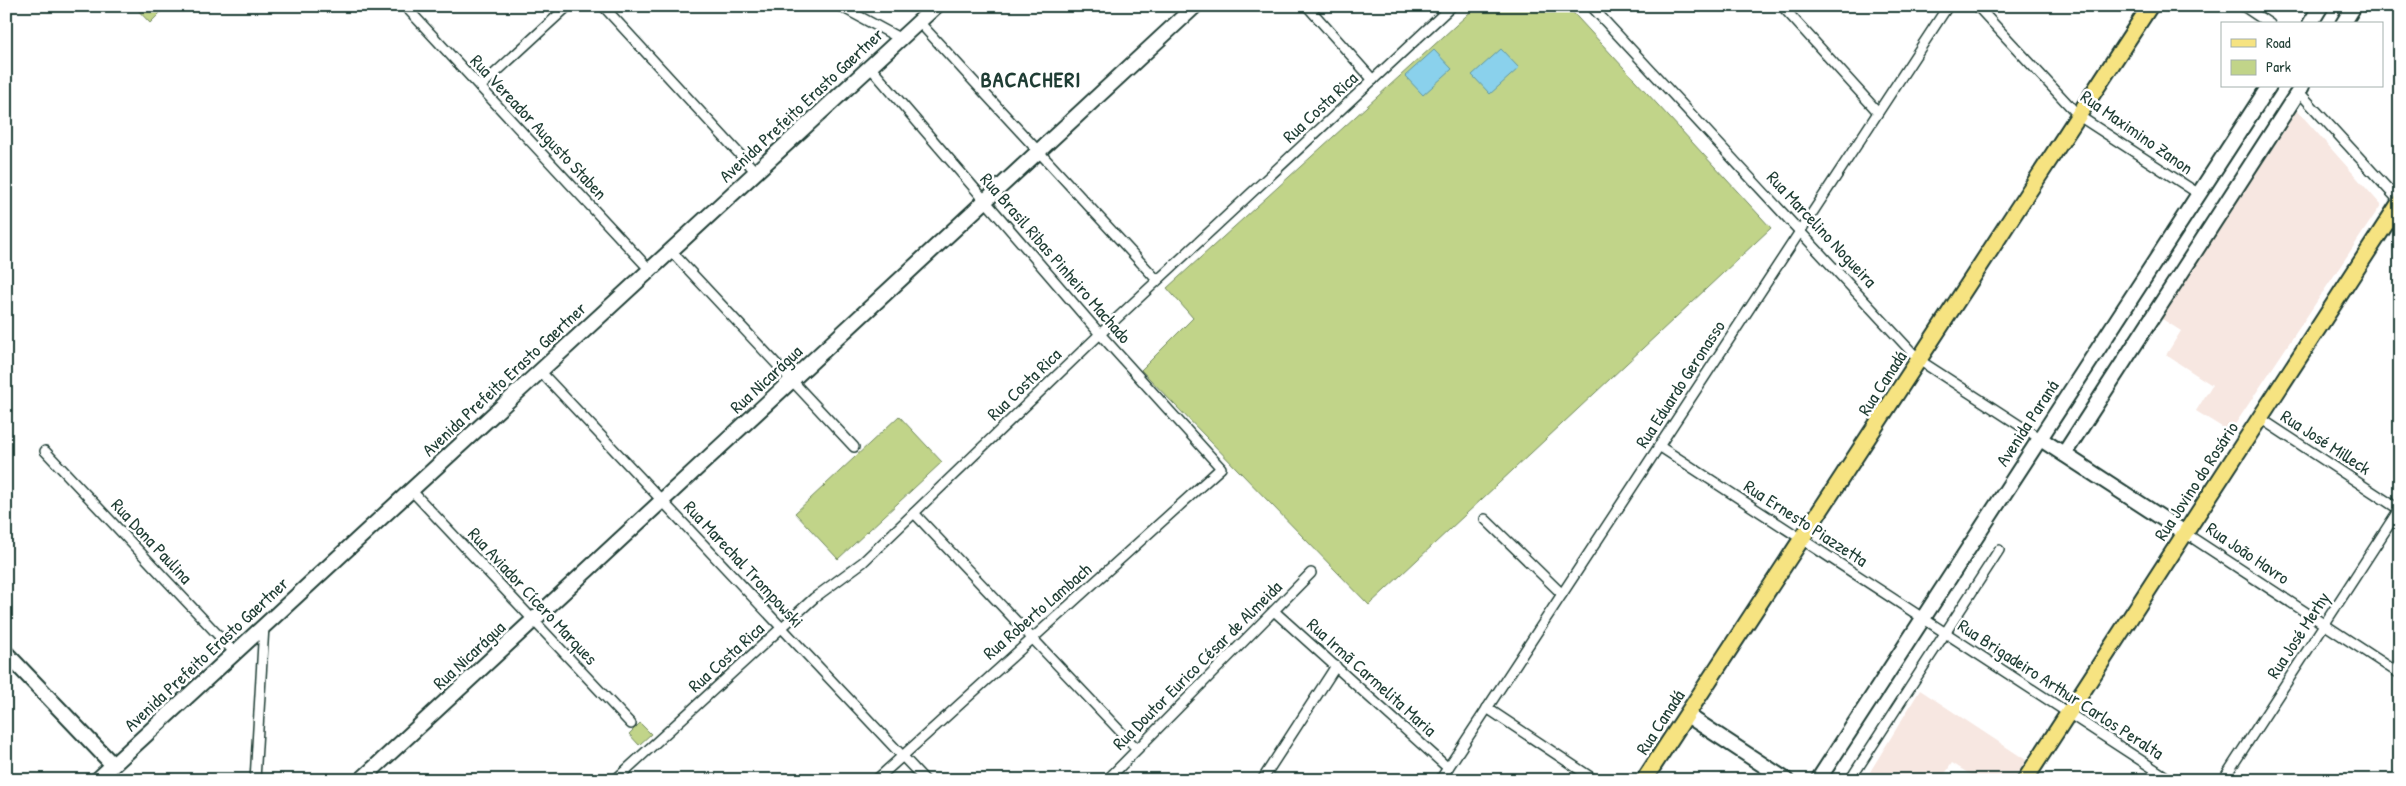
<svg xmlns="http://www.w3.org/2000/svg" width="2406" height="786" font-family="'Patrick Hand',sans-serif">
<style>
.built{fill:#f7e7e1}
.green{fill:#c1d489;stroke:#70885e}
.water{fill:#8ad1ec;stroke:#5f96a2}
.lines{fill:none;stroke-linecap:round;stroke-linejoin:round}
.street-casing{stroke:#1f3d34;stroke-width:12}
.secondary-casing{stroke:#1f3d34;stroke-width:18}
.primary-casing{stroke:#1f3d34;stroke-width:19}
.street{stroke:#fff;stroke-width:9}
.secondary{stroke:#fff;stroke-width:14}
.primary{stroke:#f6e381;stroke-width:15}
.labels{text-anchor:middle;dominant-baseline:central;stroke-width:5;stroke-linejoin:round;paint-order:stroke}
.street-label{font-size:18px;fill:#1f3d34;stroke:#fff}
.district-label{font-size:22px;font-weight:bold;letter-spacing:1px;fill:#1f3d34;stroke:#fff}
</style>
<rect width="100%" height="100%" fill="#fff"/>
<filter id="ink" filterUnits="userSpaceOnUse"><feTurbulence type="fractalNoise" baseFrequency=".02" numOctaves="2"/><feDisplacementMap in="SourceGraphic" scale="10" xChannelSelector="R" yChannelSelector="G"/><feConvolveMatrix kernelMatrix="1 2 1 2 8 2 1 2 1" color-interpolation-filters="sRGB"/></filter>
<g filter="url(#ink)">
<g class="built">
<path d="M2296,109L2381,205L2230,432L2196,411L2212,385L2166,355L2181,331L2159,317Z"/>
<path d="M1920,690L2026,760L2014,780H1979L1952,763L1941,780H1865Z"/>
</g>
<g class="green">
<path d="M134,6H167L150,23Z"/>
<path d="M1477,6H1567L1771,228L1369,605L1141,370L1193,318L1167,288Z"/>
<path d="M899,416L942,462L838,559L795,513Z"/>
<path d="M640,723L651,734L639,745L629,734Z"/>
</g>
<g class="water">
<path d="M1501,49L1519,68L1490,94L1472,75Z"/>
<path d="M1434,50L1452,69L1423,95L1405,76Z"/>
</g>
<g class="lines">
<defs>
<g id="street">
<path d="M405,6L650,270"/>
<path d="M603,6L756,172"/>
<path d="M840,6L901,39"/>
<path d="M1307,6L1373,80"/>
<path d="M1591,6L1919,360L2039,438"/>
<path d="M1782,6L1878,112"/>
<path d="M1977,6L2079,116L2199,194"/>
<path d="M2243,6L2270,24"/>
<path d="M919,22L1157,280"/>
<path d="M870,67L1100,334L1221,468L876,780"/>
<path d="M480,87L568,6"/>
<path d="M2299,92L2400,202"/>
<path d="M671,251L854,447"/>
<path d="M540,371L925,780"/>
<path d="M2260,418L2400,510"/>
<path d="M1659,446L2171,780"/>
<path d="M45,451L235,653"/>
<path d="M411,490L631,724"/>
<path d="M914,513L1137,749"/>
<path d="M1485,519L1562,594"/>
<path d="M2185,533L2400,674"/>
<path d="M1274,611L1448,768"/>
<path d="M1487,708L1595,780"/>
<path d="M255,780L264,626"/>
<path d="M615,780L814,598L863,562L1100,334L1452,6"/>
<path d="M1107,780L1311,573"/>
<path d="M1262,780L1336,666"/>
<path d="M1440,780L1948,6"/>
<path d="M1850,780L1999,550"/>
<path d="M2223,780L2400,508"/>
</g>
<g id="secondary">
<path d="M2310,24L2321,6"/>
<path d="M2343,24L2354,6"/>
<path d="M2039,438L2185,533"/>
<path d="M2064,454L2302,86"/>
<path d="M6,653L113,765"/>
<path d="M1687,715L1786,780"/>
<path d="M97,780L936,6"/>
<path d="M361,780L1195,6"/>
<path d="M1818,780L2269,86"/>
</g>
<g id="primary">
<path d="M1644,780L2150,6"/>
<path d="M2025,780L2400,202"/>
</g>
</defs>
<use href="#street" class="street-casing"/>
<use href="#secondary" class="secondary-casing"/>
<use href="#primary" class="primary-casing"/>
<use href="#street" class="street"/>
<use href="#secondary" class="secondary"/>
<use href="#primary" class="primary"/>
</g>
</g>
<g class="labels">
<g class="street-label">
<text transform="translate(801 105) rotate(-43)">Avenida Prefeito Erasto Gaertner</text>
<text transform="translate(1320 107) rotate(-43)">Rua Costa Rica</text>
<text transform="translate(539 127) rotate(47)">Rua Vereador Augusto Staben</text>
<text transform="translate(2137 132) rotate(35)">Rua Maximino Zanon</text>
<text transform="translate(1822 229) rotate(47)">Rua Marcelino Nogueira</text>
<text transform="translate(1056 258) rotate(49)">Rua Brasil Ribas Pinheiro Machado</text>
<text transform="translate(504 379) rotate(-43)">Avenida Prefeito Erasto Gaertner</text>
<text transform="translate(766 379) rotate(-43)">Rua Nicarágua</text>
<text transform="translate(1882 383) rotate(-57)">Rua Canadá</text>
<text transform="translate(1024 384) rotate(-44)">Rua Costa Rica</text>
<text transform="translate(1680 384) rotate(-57)">Rua Eduardo Geronasso</text>
<text transform="translate(2027 423) rotate(-57)">Avenida Paraná</text>
<text transform="translate(2326 442) rotate(33)">Rua José Milleck</text>
<text transform="translate(2196 481) rotate(-57)">Rua Jovino do Rosário</text>
<text transform="translate(1806 523) rotate(33)">Rua Ernesto Piazzetta</text>
<text transform="translate(152 541) rotate(47)">Rua Dona Paulina</text>
<text transform="translate(2248 553) rotate(34)">Rua João Havro</text>
<text transform="translate(744 564) rotate(47)">Rua Marechal Trompowski</text>
<text transform="translate(533 596) rotate(47)">Rua Aviador Cícero Marques</text>
<text transform="translate(1037 611) rotate(-41)">Rua Roberto Lambach</text>
<text transform="translate(2298 635) rotate(-57)">Rua José Merhy</text>
<text transform="translate(206 654) rotate(-43)">Avenida Prefeito Erasto Gaertner</text>
<text transform="translate(469 655) rotate(-43)">Rua Nicarágua</text>
<text transform="translate(726 657) rotate(-42)">Rua Costa Rica</text>
<text transform="translate(1197 665) rotate(-45)">Rua Doutor Eurico César de Almeida</text>
<text transform="translate(1372 677) rotate(42)">Rua Irmã Carmelita Maria</text>
<text transform="translate(2061 689) rotate(33)">Rua Brigadeiro Arthur Carlos Peralta</text>
<text transform="translate(1660 722) rotate(-57)">Rua Canadá</text>
</g>
<g class="district-label">
<text x="1031" y="79">BACACHERI</text>
</g>
</g>
<rect width="2406" height="786" fill="none" stroke="#fff" stroke-width="25"/>
<rect x="12" y="12" width="2381" height="761" fill="none" stroke="#1f3d34" stroke-width="2" filter="url(#ink)"/>
<rect x="2221" y="22" width="162" height="65" fill="#ffffff" stroke="#a5b1ae"/>
<rect x="2231" y="39" width="25" height="8" fill="#f6e381" stroke="#a5b1ae"/>
<text x="2266" y="48" font-size="15" fill="#1f3d34">Road</text>
<rect x="2231" y="60" width="25" height="15" fill="#c1d489" stroke="#a5b1ae"/>
<text x="2266" y="72" font-size="15" fill="#1f3d34">Park</text>
</svg>
